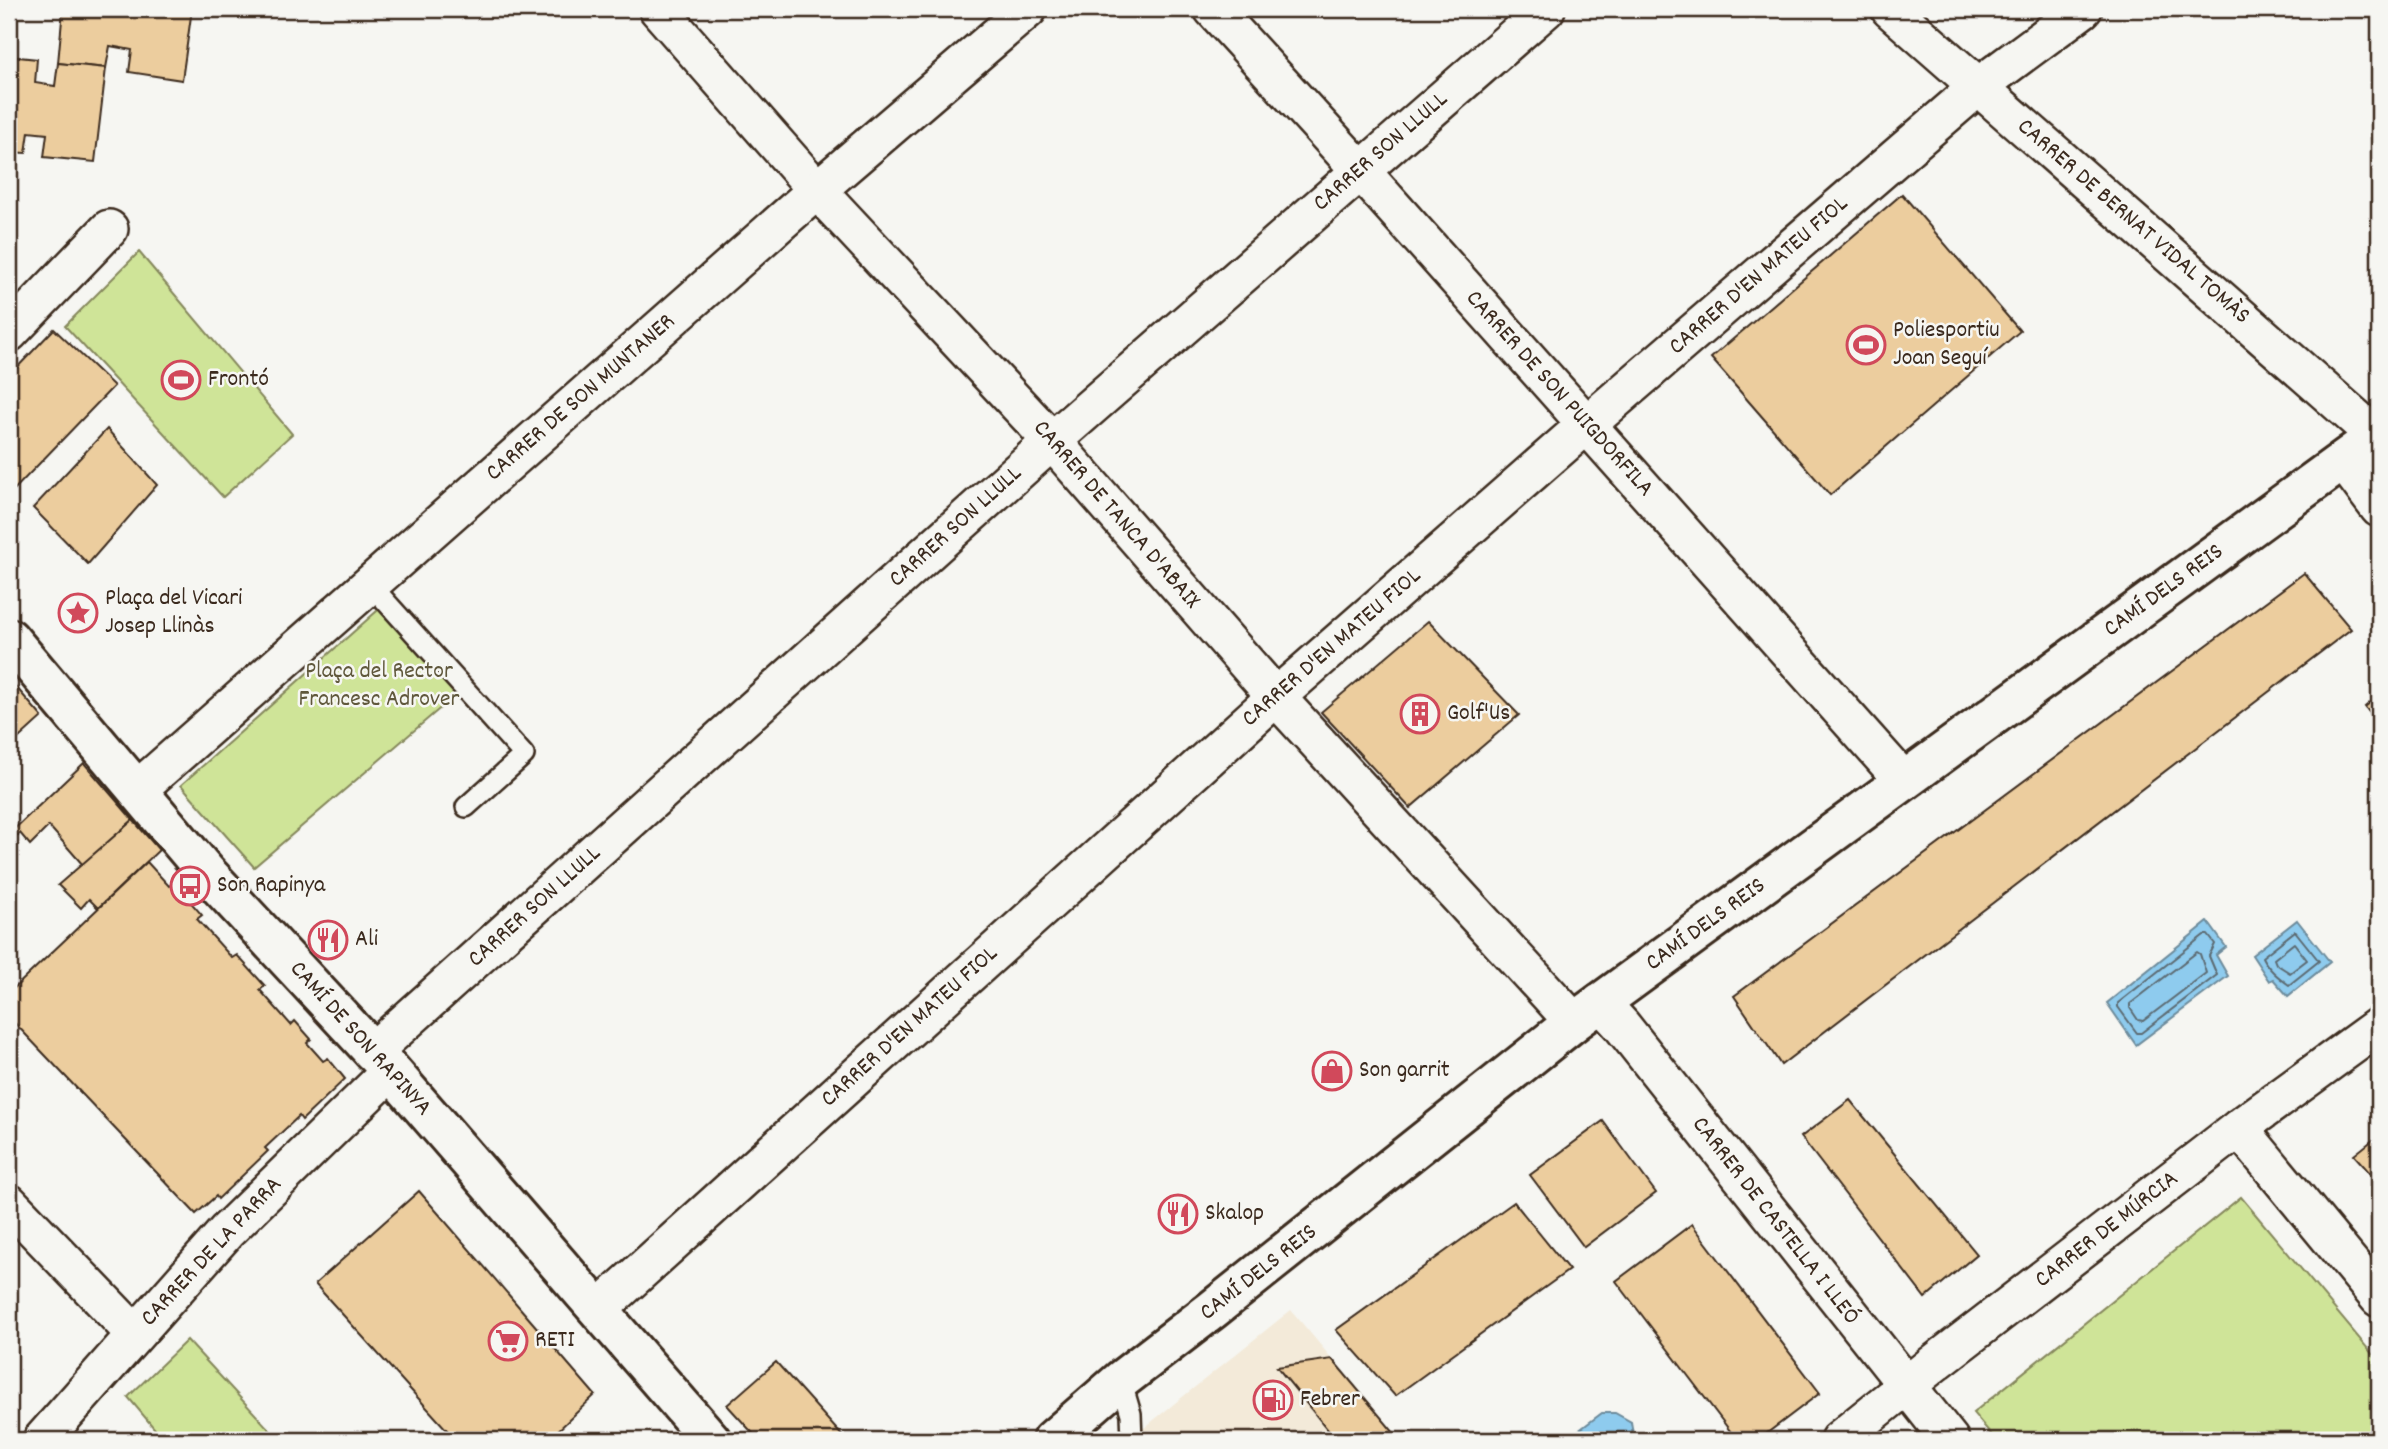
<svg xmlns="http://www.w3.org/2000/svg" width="2388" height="1449" font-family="Dekko,sans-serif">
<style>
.built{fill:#f3ead9}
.green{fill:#cfe498;stroke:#85875b;stroke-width:2}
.water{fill:#8ecbee;stroke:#6d8b9b;stroke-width:2}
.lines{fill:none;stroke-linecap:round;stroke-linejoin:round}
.shore{stroke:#5c6a71;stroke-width:2}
.building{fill:#eccd9e;stroke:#3b2a1e;stroke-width:2}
.service-casing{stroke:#3b2a1e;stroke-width:24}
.minor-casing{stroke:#3b2a1e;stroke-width:42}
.tertiary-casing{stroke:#3b2a1e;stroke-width:44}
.service{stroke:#f6f6f2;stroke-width:19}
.minor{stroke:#f6f6f2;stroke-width:37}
.tertiary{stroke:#f6f6f2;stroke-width:38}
.labels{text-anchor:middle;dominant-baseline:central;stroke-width:5;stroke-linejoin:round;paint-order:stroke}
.street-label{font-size:24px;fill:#3b2a1e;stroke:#f6f6f2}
.poi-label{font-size:24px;fill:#3b2a1e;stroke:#f6f6f2;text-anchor:start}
.park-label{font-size:24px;fill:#60583c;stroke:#f6f6f2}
</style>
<rect width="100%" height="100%" fill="#f6f6f2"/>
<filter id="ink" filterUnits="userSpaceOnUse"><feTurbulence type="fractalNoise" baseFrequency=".0143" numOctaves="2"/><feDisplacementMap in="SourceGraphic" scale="14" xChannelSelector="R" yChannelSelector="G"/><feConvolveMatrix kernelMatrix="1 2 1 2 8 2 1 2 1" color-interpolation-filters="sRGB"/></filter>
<g filter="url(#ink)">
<path class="built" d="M1291,1310L1400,1440H1129Z"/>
<g class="green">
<path d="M139,252L292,434L223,497L65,326Z"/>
<path d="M386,603L464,688L254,867L181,785Z"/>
<path d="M2241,1197L2379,1362V1440H1996L1973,1413Z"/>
<path d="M187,1340L279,1440H164L128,1397Z"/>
</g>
<g class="water">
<path d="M2297,920L2330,962L2288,996L2273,979L2269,981L2252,955Z"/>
<path d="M2208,922L2226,947L2216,955L2228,976L2136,1045L2107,1003Z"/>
<path d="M1602,1413H1615L1631,1422L1634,1440H1566Z"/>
</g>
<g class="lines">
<g class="shore">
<path d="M2295,931L2319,961L2289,985C2278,977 2268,969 2262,957Z"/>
<path d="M2204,935H2208L2215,944L2209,956L2217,975L2141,1033H2137L2118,1007V1003Z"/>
<path d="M2294,943L2307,960L2290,973L2276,964L2274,959Z"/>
<path d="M2197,952L2200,954L2206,973L2143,1021L2138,1020L2130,1008V1004Z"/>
</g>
</g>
<g class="building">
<path d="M63,9H192L182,80L129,72L132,50L110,46L106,68L58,63Z"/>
<path d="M9,56L37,59L35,83L55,86L58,63L106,68L95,162L44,157L47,134L29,132L26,153L9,152Z"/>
<path d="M1902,194L2020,331L1830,495L1711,358Z"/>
<path d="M54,329L114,386L9,495V376Z"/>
<path d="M107,429L157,485L88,564L33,508Z"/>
<path d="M2304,573L2351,629L1781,1065L1734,996Z"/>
<path d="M1428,621L1519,715L1410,808L1321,712Z"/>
<path d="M9,679L42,717L9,747Z"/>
<path d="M2379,695V725L2365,707Z"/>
<path d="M84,763L133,820L83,865L49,826L30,845L20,833L9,844V834Z"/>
<path d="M133,820L159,850L98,908L89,899L81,908L58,885Z"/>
<path d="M147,862L169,886L174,883L202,915L197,919L232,958L237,955L265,986L260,990L291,1025L295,1021L311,1039L307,1043L323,1061L328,1058L345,1079L302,1120L299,1116L265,1148L268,1151L218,1199L216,1196L196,1214L9,1017V993Z"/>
<path d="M1850,1100L1977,1254L1925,1298L1801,1137Z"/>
<path d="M1603,1121L1656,1193L1584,1247L1530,1175Z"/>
<path d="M2379,1135V1183L2354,1155Z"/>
<path d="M419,1191L595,1395L548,1440H456L315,1284Z"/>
<path d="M1514,1202L1569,1270L1395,1396L1336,1330Z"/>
<path d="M1692,1224L1820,1393L1758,1440H1737L1616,1281Z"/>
<path d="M1332,1359L1400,1440H1336L1277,1367Z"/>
<path d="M776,1362L846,1440H759L727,1405Z"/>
<path d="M878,1434L884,1440H869Z"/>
</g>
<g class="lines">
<defs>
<g id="service">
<path d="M370,584L524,755L466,807"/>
<path d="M1121,1380L1131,1414L1132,1440"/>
</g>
<g id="minor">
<path d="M658,9L817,190L1052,441L1276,697L1574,1022"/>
<path d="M1213,9L1360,170L1904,781"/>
<path d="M1890,9L2376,436"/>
<path d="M9,333L109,229"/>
<path d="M2343,460L2379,508"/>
<path d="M137,790L817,190L1028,9"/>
<path d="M1600,1002L1622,1026L1950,1440"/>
<path d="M372,1052L1052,441L1546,9"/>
<path d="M2239,1128L2379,1298"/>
<path d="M9,1203L135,1334"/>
<path d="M599,1309L1276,697L1585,426L1979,86L2083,9"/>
<path d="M42,1440L227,1231L391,1071"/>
<path d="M1839,1440L1932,1365L2239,1128L2379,1026"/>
</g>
<g id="tertiary">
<path d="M9,638L206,872L391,1071L711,1440"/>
<path d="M1052,1440L1121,1380L1212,1310L1574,1022L2379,434"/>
</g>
</defs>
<use href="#service" class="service-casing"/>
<use href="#minor" class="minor-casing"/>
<use href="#tertiary" class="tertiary-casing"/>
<use href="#service" class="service"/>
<use href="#minor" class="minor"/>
<use href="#tertiary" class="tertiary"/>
</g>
</g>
<defs>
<symbol id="stadium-ring" viewBox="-11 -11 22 22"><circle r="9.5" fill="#f6f6f2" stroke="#d1495b" stroke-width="1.5"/><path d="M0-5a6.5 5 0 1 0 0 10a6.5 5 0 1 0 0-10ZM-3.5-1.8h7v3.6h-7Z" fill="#d1495b"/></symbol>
<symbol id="sight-ring" viewBox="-11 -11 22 22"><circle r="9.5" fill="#f6f6f2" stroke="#d1495b" stroke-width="1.5"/><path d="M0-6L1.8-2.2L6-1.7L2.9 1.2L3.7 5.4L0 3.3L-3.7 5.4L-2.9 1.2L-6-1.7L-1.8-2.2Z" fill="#d1495b"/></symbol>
<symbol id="building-ring" viewBox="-11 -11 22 22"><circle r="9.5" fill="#f6f6f2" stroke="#d1495b" stroke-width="1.5"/><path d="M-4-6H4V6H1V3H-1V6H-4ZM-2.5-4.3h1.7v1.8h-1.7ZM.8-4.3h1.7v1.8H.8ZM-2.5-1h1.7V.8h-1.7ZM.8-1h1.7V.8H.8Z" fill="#d1495b"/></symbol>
<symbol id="bus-ring" viewBox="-11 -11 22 22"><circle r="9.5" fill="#f6f6f2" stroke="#d1495b" stroke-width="1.5"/><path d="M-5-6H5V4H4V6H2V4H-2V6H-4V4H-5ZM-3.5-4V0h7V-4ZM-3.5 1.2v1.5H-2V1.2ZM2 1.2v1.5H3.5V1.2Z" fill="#d1495b"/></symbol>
<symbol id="restaurant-ring" viewBox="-11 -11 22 22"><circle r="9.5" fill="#f6f6f2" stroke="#d1495b" stroke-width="1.5"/><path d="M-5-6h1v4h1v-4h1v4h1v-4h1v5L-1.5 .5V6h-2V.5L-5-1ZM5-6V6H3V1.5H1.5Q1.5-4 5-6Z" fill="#d1495b"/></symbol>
<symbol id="shop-ring" viewBox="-11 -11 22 22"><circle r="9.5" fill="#f6f6f2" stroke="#d1495b" stroke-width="1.5"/><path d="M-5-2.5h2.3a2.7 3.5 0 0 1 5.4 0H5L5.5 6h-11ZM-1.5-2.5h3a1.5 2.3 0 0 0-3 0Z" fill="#d1495b"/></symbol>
<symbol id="supermarket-ring" viewBox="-11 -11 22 22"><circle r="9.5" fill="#f6f6f2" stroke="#d1495b" stroke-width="1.5"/><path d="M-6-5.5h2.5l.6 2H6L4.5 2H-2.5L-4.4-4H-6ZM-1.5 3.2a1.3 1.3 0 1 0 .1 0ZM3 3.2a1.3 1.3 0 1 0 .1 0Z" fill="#d1495b"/></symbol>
<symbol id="fuel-ring" viewBox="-11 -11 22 22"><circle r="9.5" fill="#f6f6f2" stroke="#d1495b" stroke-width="1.5"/><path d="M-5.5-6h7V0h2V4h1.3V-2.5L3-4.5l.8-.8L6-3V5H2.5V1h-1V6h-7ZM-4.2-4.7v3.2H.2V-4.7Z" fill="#d1495b"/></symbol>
</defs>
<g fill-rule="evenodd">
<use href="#stadium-ring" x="1844" y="323" width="44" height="44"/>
<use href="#stadium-ring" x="159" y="358" width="44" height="44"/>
<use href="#sight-ring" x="56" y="591" width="44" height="44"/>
<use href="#building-ring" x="1398" y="692" width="44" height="44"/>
<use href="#bus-ring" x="168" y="864" width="44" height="44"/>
<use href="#restaurant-ring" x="306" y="918" width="44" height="44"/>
<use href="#shop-ring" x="1310" y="1049" width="44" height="44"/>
<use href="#restaurant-ring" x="1156" y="1192" width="44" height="44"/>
<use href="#supermarket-ring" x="486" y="1319" width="44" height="44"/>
<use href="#fuel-ring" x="1251" y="1378" width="44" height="44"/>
</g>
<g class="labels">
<g class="street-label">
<text transform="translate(1381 152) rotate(-41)">CARRER SON LLULL</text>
<text transform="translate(2133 222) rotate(41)">CARRER DE BERNAT VIDAL TOMÀS</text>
<text transform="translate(1759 276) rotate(-41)">CARRER D'EN MATEU FIOL</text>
<text transform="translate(1559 394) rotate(48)">CARRER DE SON PUIGDORFILA</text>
<text transform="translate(581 398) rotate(-41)">CARRER DE SON MUNTANER</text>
<text transform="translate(1116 515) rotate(49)">CARRER DE TANCA D'ABAIX</text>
<text transform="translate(956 527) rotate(-42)">CARRER SON LLULL</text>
<text transform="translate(2164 591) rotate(-36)">CAMÍ DELS REIS</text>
<text transform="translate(1332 648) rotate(-41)">CARRER D'EN MATEU FIOL</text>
<text transform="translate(535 907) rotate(-42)">CARRER SON LLULL</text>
<text transform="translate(1706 925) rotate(-36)">CAMÍ DELS REIS</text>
<text transform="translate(910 1027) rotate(-42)">CARRER D'EN MATEU FIOL</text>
<text transform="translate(360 1039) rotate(48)">CAMÍ DE SON RAPINYA</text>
<text transform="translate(1775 1221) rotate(52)">CARRER DE CASTELLA I LLEÓ</text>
<text transform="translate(2107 1230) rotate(-38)">CARRER DE MÚRCIA</text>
<text transform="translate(212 1252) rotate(-47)">CARRER DE LA PARRA</text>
<text transform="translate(1259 1273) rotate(-38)">CAMÍ DELS REIS</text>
</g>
<g class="poi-label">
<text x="1893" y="331">Poliesportiu<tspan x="1893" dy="28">Joan Seguí</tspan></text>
<text x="208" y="380">Frontó</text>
<text x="105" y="599">Plaça del Vicari<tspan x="105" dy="28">Josep Llinàs</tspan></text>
<text x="1447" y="714">Golf'Us</text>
<text x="217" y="886">Son Rapinya</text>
<text x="355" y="940">Ali</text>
<text x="1359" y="1071">Son garrit</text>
<text x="1205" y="1214">Skalop</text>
<text x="535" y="1341">RETI</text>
<text x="1300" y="1400">Febrer</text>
</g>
<g class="park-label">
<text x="379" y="672">Plaça del Rector<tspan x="379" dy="28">Francesc Adrover</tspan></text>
</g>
</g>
<rect width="2388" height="1449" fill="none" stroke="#f6f6f2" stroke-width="35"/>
<rect x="18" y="18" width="2353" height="1414" fill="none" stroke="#3b2a1e" stroke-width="2.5" filter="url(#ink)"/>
</svg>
